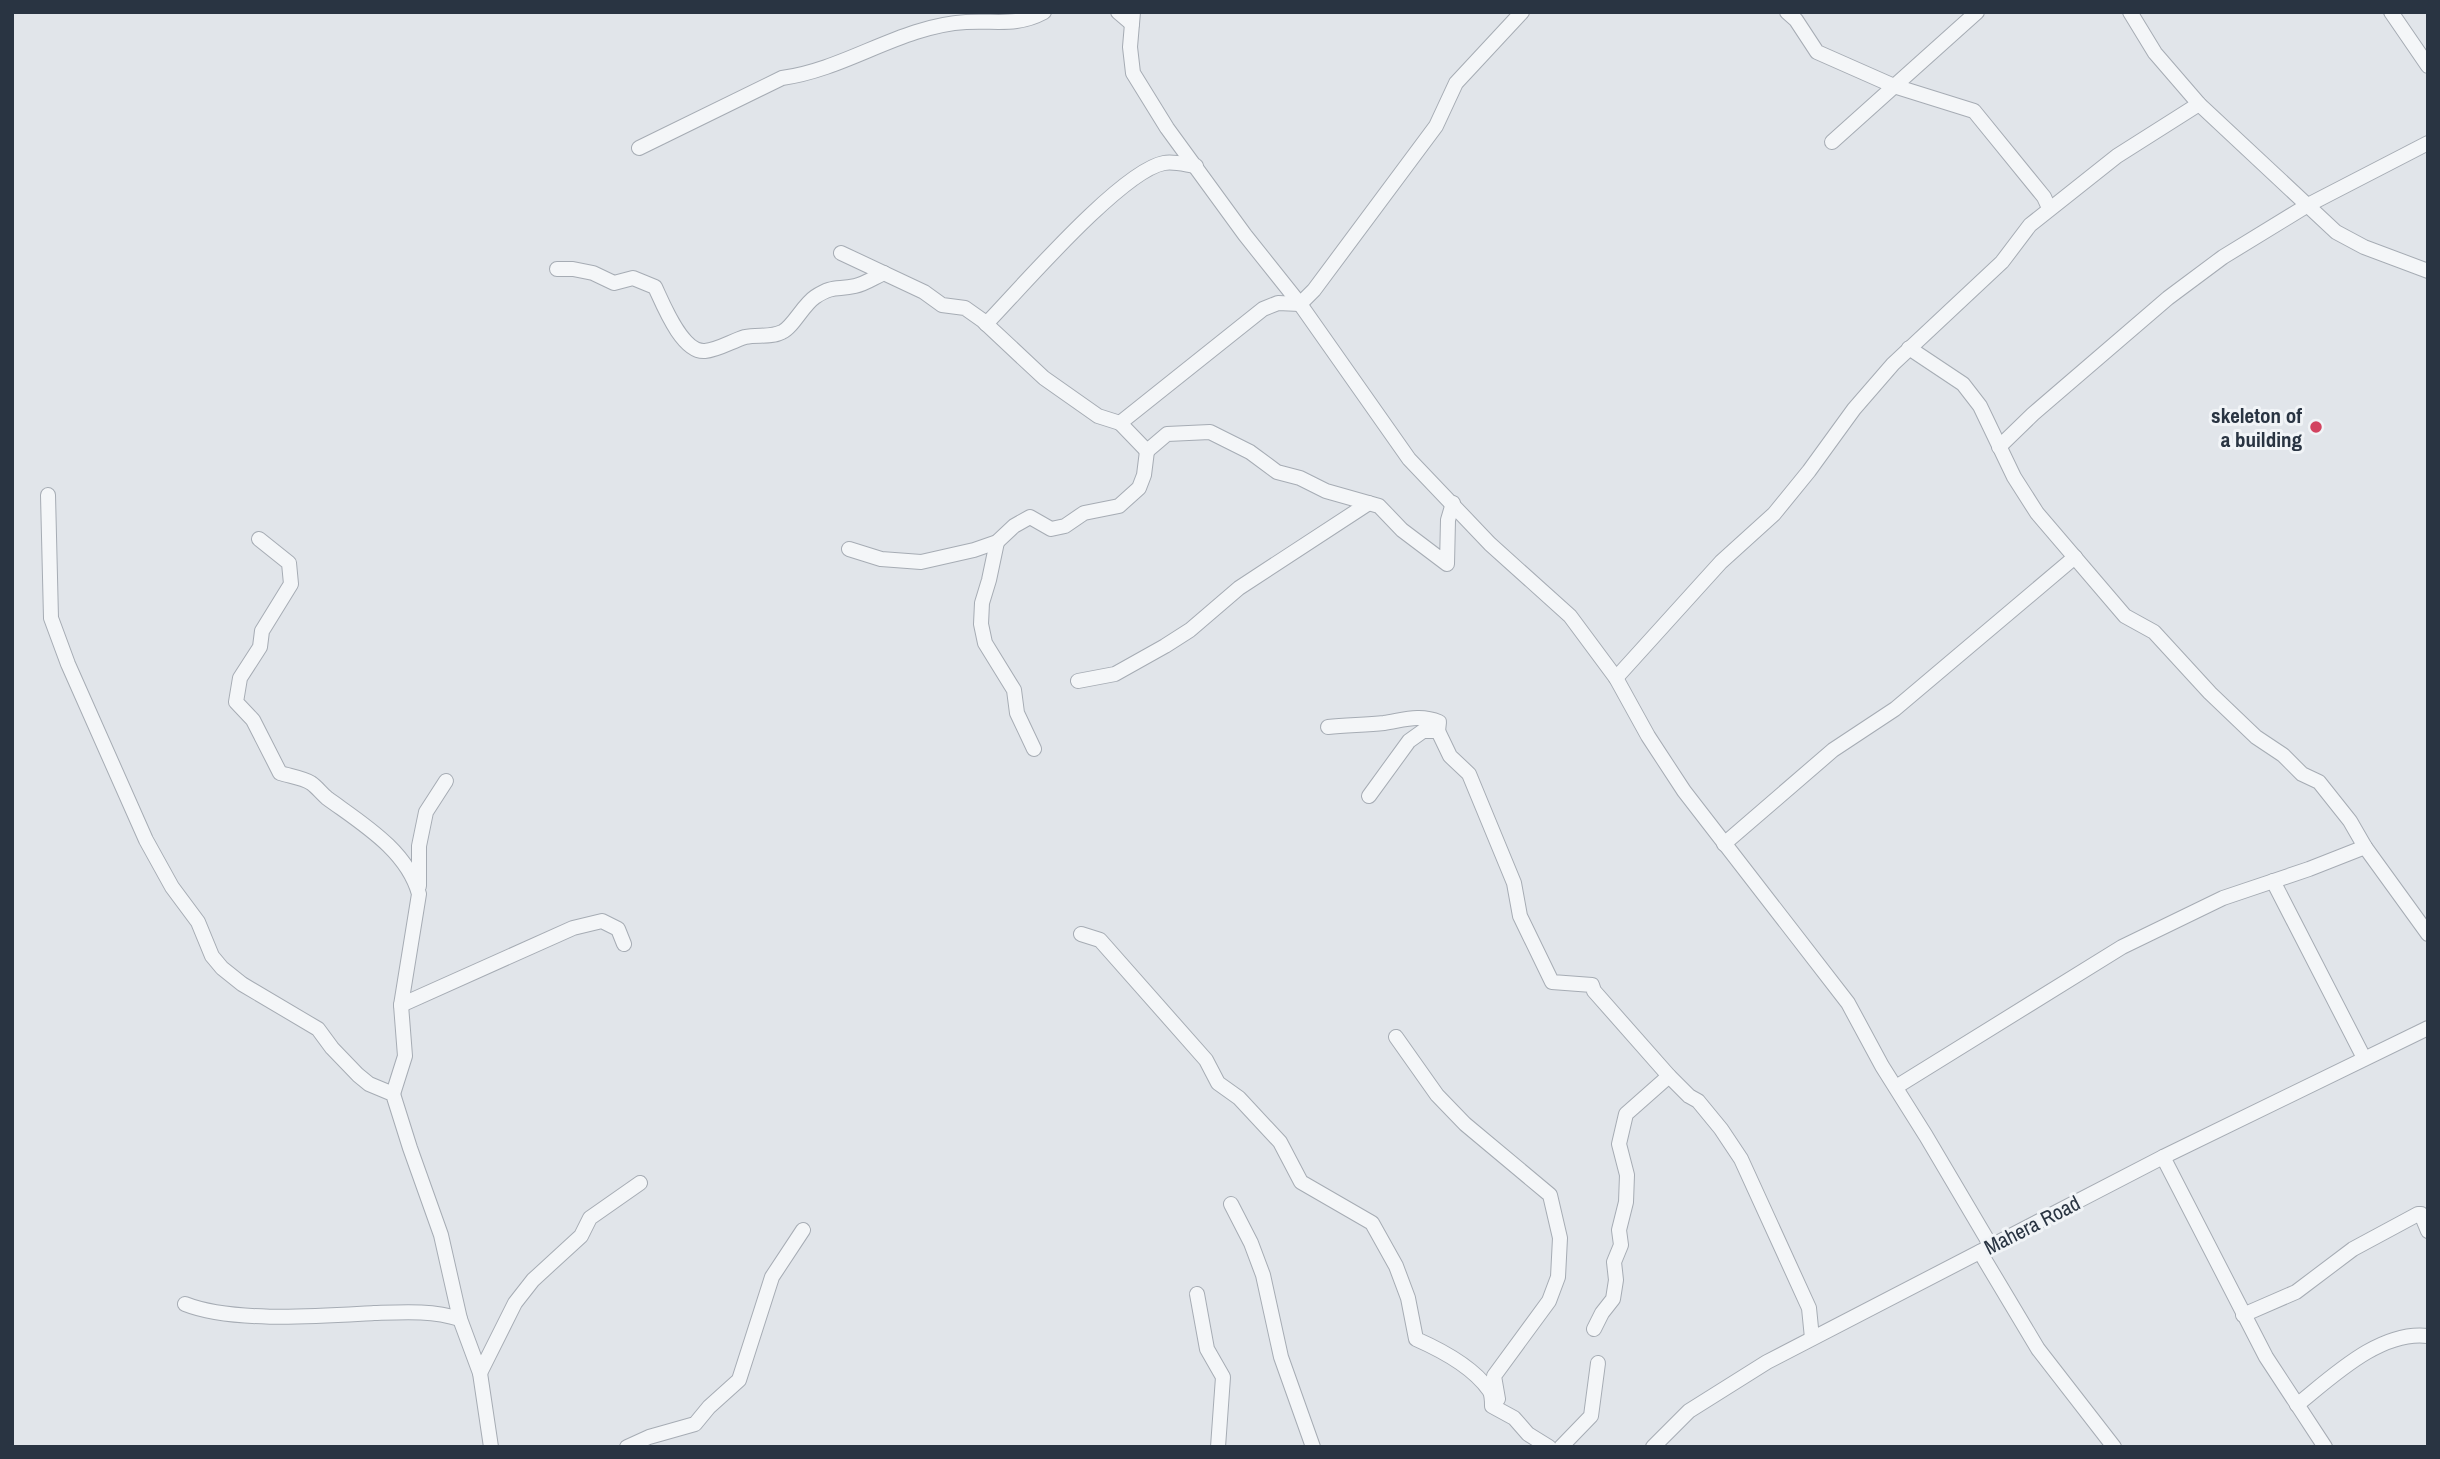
<svg xmlns="http://www.w3.org/2000/svg" width="2440" height="1459" font-family="'Archivo Narrow',sans-serif">
<style>
.lines{fill:none;stroke-linecap:round;stroke-linejoin:round}
.minor-casing{stroke:#a6acb4;stroke-width:16}
.minor{stroke:#f4f6f8;stroke-width:14}
.poi-dot{fill:#d24360;stroke:#f1f4f7;stroke-width:2.5}
.labels{text-anchor:middle;dominant-baseline:central;stroke-width:6;stroke-linejoin:round;paint-order:stroke}
.poi-label{font-size:21px;font-weight:bold;fill:#293442;stroke:#f1f4f7;text-anchor:end}
.street-label{font-size:21px;fill:#293442;stroke:#f1f4f7}
</style>
<rect width="100%" height="100%" fill="#e1e5ea"/>
<g class="lines">
<defs>
<g id="minor">
<path d="M1118,12L1132,24"/>
<path d="M1133,12L1130,47L1133,73L1167,128L1245,235L1300,304L1409,459L1490,544L1570,616L1616,678L1648,736L1684,791L1848,1003L1882,1066L1926,1136L1991,1246"/>
<path d="M1787,12L1796,20L1817,52L1894,86L1974,111L2044,197L2049,208"/>
<path d="M2130,12L2155,53L2199,104L2336,232L2364,247L2428,271"/>
<path d="M2391,12L2428,66"/>
<path d="M1832,142L1977,12"/>
<path d="M639,148L782,78C847,69 900,26 966,22C995,20 1016,27 1044,12"/>
<path d="M841,253L924,292L942,305L965,308L982,320L1044,378L1098,416L1120,423"/>
<path d="M557,269H573L593,273L614,283L633,278L655,287C663,304 682,353 705,351C718,350 732,341 745,337C757,334 771,338 782,332C793,327 803,305 815,297C833,285 837,290 855,286C865,284 875,277 884,273"/>
<path d="M986,324C1020,289 1121,171 1164,163C1174,161 1187,165 1196,166"/>
<path d="M1909,348L1963,384L1980,406L2014,477L2037,513L2125,616L2154,632L2210,693L2256,737L2283,755L2302,774L2319,782L2350,821L2365,847L2428,934"/>
<path d="M1999,447L2033,414L2168,298L2223,257L2308,205L2428,143"/>
<path d="M48,495L51,618L68,664L146,840L172,887L198,922L212,956L222,968L242,984L318,1029L332,1048L358,1075L369,1084L393,1094L410,1148L441,1235L460,1319L480,1373L491,1447"/>
<path d="M1453,503L1448,520L1447,564L1402,530L1379,506L1326,491L1300,478L1277,472L1250,452L1210,432L1167,434L1147,451L1120,423L1263,309L1278,303L1300,304L1314,290L1436,126L1456,83L1522,12"/>
<path d="M259,539L289,563L291,584L262,631L260,647L240,678L236,702L253,720L280,773C289,776 303,778 311,783C317,787 321,793 327,798C361,823 407,850 419,894L401,1005L405,1056L393,1094"/>
<path d="M997,542L989,580L982,603L981,624L985,643L1014,690L1017,713L1034,749"/>
<path d="M849,549L881,559L921,562L974,550L997,542L1014,526L1030,517L1051,529L1065,526L1084,513L1119,506L1139,488L1144,475L1147,451"/>
<path d="M1616,678L1721,562L1774,514L1809,471L1854,409L1893,364L2002,262L2030,225L2117,156L2199,104"/>
<path d="M1078,681L1115,674L1165,646L1190,630L1239,588L1369,503"/>
<path d="M1328,727C1346,725 1366,725 1384,723C1404,720 1420,714 1439,722L1438,731"/>
<path d="M1369,796L1409,741L1423,731H1438L1450,756L1469,774L1514,883L1520,916L1552,982L1592,985L1594,991L1669,1076L1689,1096L1698,1101L1721,1129L1741,1159L1809,1308L1812,1338"/>
<path d="M1724,844L1833,750L1895,709L2075,557"/>
<path d="M2273,881L2364,1058"/>
<path d="M419,886V846L426,812L446,781"/>
<path d="M1081,934L1100,940L1206,1060L1218,1083L1239,1098L1280,1142L1301,1182L1372,1223L1396,1266L1408,1298L1416,1339C1441,1350 1473,1367 1489,1390C1492,1394 1492,1400 1492,1406L1514,1418L1528,1434L1549,1447"/>
<path d="M401,1005L573,928L602,921L618,929L624,944"/>
<path d="M1396,1037L1437,1095L1465,1124L1550,1195L1560,1238L1558,1277L1549,1301L1494,1376L1498,1399"/>
<path d="M1896,1087L2122,947L2223,898L2309,869L2365,847"/>
<path d="M2163,1157L2266,1357L2325,1447"/>
<path d="M1231,1204L1251,1243L1263,1275L1281,1357L1313,1447"/>
<path d="M1980,1252L2038,1349L2114,1447"/>
<path d="M1197,1294L1207,1349L1223,1377L1218,1447"/>
<path d="M185,1304C233,1323 321,1316 374,1313C403,1312 432,1310 460,1319"/>
<path d="M2243,1315L2296,1292L2353,1249L2418,1214H2421L2428,1231"/>
<path d="M1594,1329L1602,1313L1613,1299L1616,1280L1614,1262L1621,1245L1619,1230L1626,1202L1627,1175L1619,1144L1626,1114L1669,1076"/>
<path d="M480,1373L515,1303L533,1280L581,1236L590,1218L640,1183"/>
<path d="M2297,1405C2332,1377 2380,1330 2428,1336"/>
<path d="M627,1447L649,1437L695,1424L709,1407L739,1380L772,1277L803,1230"/>
<path d="M1561,1447L1591,1416L1598,1363"/>
<path d="M1653,1447L1689,1411L1767,1362L2163,1157L2428,1028"/>
</g>
</defs>
<use href="#minor" class="minor-casing"/>
<use href="#minor" class="minor"/>
</g>
<circle class="poi-dot" cx="2316" cy="427" r="7"/>
<g class="labels">
<g class="poi-label">
<text x="2302" y="415">skeleton of<tspan x="2302" dy="24">a building</tspan></text>
</g>
<g class="street-label">
<text transform="translate(2032 1225) rotate(-27)">Mahera Road</text>
</g>
</g>
<rect width="2440" height="1459" fill="none" stroke="#293442" stroke-width="28"/>
</svg>
